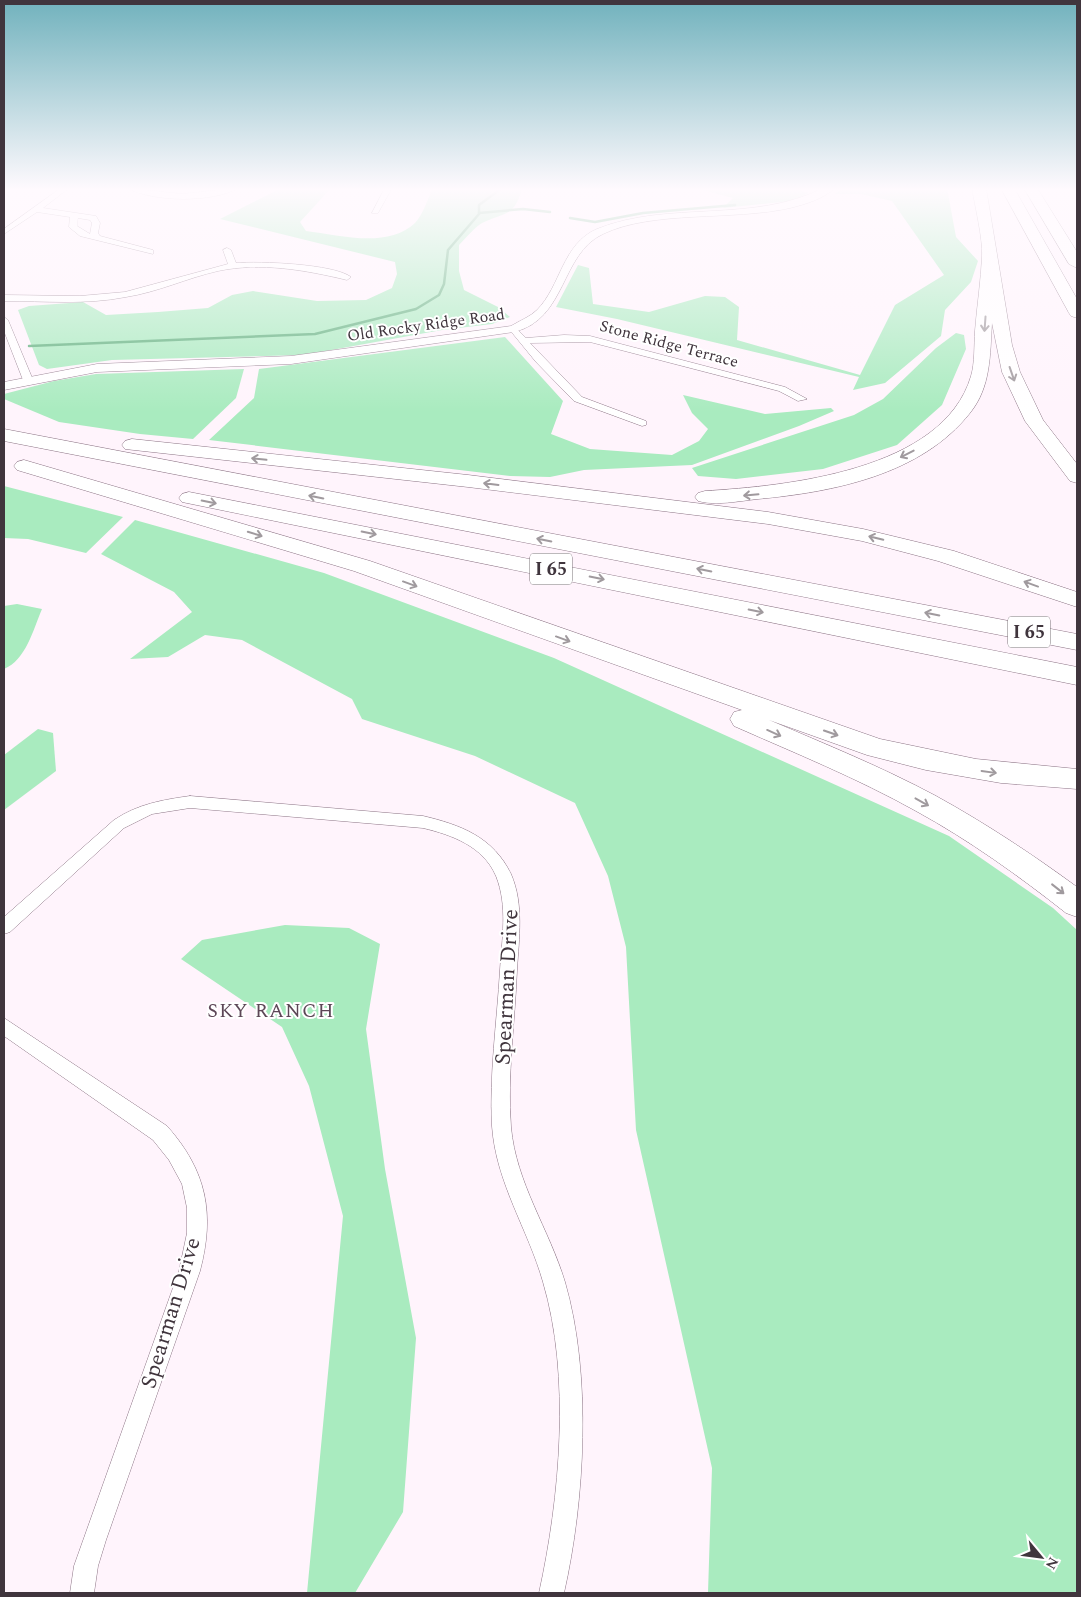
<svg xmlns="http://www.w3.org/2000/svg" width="1081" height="1597" font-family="Spectral,serif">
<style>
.green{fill:#a9ebbf}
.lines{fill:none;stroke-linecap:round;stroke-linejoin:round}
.stream{stroke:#5eb07c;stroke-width:2.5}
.minor-casing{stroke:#8c7485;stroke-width:1}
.tertiary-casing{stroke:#8c7485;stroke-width:1}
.motorway-casing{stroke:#8c7485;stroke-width:1}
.minor{fill:#fff;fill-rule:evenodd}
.tertiary{fill:#fff;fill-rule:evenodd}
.motorway{fill:#fff;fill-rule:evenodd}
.oneway{stroke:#a09a9e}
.labels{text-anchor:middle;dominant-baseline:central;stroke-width:4;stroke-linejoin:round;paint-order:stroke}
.far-street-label{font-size:16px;fill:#40353d;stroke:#fff}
.shield{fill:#fff;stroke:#797277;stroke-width:1}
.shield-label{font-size:18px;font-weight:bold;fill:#40353d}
.neighbourhood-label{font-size:20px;letter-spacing:1px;fill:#5d4757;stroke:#fff}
.near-street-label{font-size:22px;fill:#40353d;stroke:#fff}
</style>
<rect width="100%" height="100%" fill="#fff4fc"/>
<g class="green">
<path d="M281,188H331L300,222L306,231C339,235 388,249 415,223C423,215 428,198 433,188H522C515,217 504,212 482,223C474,228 466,238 459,245V271L464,290L498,307L510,317L492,324L442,330L304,355L112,360L47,369L39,365L18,310L29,306L83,302L106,315L158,312L208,308L232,295L253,291L317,301L366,300L392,288L397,274L395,262L220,219Z"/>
<path d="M695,188H793L809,193L791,201L723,208L733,198Z"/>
<path d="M842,188H947L956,237L978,261L971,282L945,310L941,336L885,383L853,390L859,377L617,319L556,307L578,265L589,268L593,304L649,312L705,296L725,297L739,307L737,340L860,375L895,305L944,275L892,201L861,194H835Z"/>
<path d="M956,333L964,335L966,349L942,405L897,445L823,469L736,479L698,476L692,468L854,415L883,399L936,348Z"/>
<path d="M505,337L563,401L551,434L590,449L672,455L699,441L708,429L692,413L683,395L765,414L831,408L834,411L799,426L692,465L584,470L550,477L510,476L209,440L254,398L259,369Z"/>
<path d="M244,369L236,398L193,439L140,434L59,422L4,399V394L54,381L96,374Z"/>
<path d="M4,486L123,517L86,553L28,539L4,538Z"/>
<path d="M135,520L324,573L554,658L949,836L1053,908L1077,930V1593H708L712,1468L636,1130L626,947L608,876L575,803L475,756L362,719L352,699L242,640L205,635L168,657L130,659L192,612L174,592L101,554Z"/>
<path d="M17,604L42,609C33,630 26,660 4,669V606Z"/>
<path d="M38,729L53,733L56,771L4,810V755Z"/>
<path d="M285,925L349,928L380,944L366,1029L385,1169L416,1338L403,1512L355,1593H307L343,1216L309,1086L282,1027L181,959L202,940Z"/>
</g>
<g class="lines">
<g class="stream">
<path d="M479,213L523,209L550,212"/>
<path d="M570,218L595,222L643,213L735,205"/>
<path d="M29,346L315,334L416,309L439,295L444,284L448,250L479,214V205L502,188"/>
</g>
<defs>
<g id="minor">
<path d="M61,188H69L43,208L96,216L100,223L98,233L100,236L153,250V254L80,236L69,227L70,217L37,212L4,234V229ZM78,218L90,220L92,223L90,234L77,226Z"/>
<path d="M127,188L182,194L238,188C213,203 152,202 127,188Z"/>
<path d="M385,188H392L378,213H372Z"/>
<path d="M227,248L231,250L236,263C259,261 334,264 351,277L347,280C305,270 261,262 218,271C187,278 158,292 126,297C86,305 44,301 4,301V295L80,296L125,292L228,264L223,250Z"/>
<path d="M4,317L8,320L33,380L31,382L23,380L4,331Z"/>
<path d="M514,326L526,338L564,335L590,336L785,387L807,399L798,401L779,391L590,342L530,343L582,397L646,421V425L642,426L574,401L536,362L509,329Z"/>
<path d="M190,796L423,816C461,825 493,837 511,874C524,904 519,938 517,970C515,1022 507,1075 511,1127C516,1183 549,1229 565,1282C592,1375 585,1500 564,1593H539C560,1498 571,1376 543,1282C528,1229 496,1183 492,1126C489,1075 497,1022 500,970C502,939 508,906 496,876C483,846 452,835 423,828L190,808L152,814L124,828L10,932L4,934V917L114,820C138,804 162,800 190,796Z"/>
<path d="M4,1018L167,1126C207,1171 215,1214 200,1271L106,1540L98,1566L94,1593H70L74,1566L179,1271L187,1233V1208L182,1184L169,1160L153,1140L4,1036Z"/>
</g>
<path id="tertiary" d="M823,188H835C823,199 806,204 790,208C733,221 653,210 603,234C560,254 567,319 514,332L291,364L97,372L4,390V382L97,364L291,356L511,326C519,321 530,317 537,310C561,286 562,244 597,229C669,200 753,224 823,188Z"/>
<g id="motorway">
<path d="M972,188H986L1012,345L1020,372L1043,420L1077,464V483L1070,481L1025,421L1002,372L992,323C990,355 991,387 970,413C921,475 833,492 758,499C739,501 716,506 698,501L695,497L698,493L705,491C786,486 943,471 971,376C975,363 974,345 975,331C977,306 981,280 982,256C983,238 975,207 972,188Z"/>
<path d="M1001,188H1014L1077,299V318L1071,316L1069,313Z"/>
<path d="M1024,188H1037L1077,252V268L1069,264Z"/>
<path d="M4,429L1077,634V650L4,441Z"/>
<path d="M132,439L468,475L768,512L863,529L954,551L1077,592V607L938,561L862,541L768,524L468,487L125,449L122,445L125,441Z"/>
<path d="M24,460L370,561L880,739L976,759L1077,769V789L1001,783L926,770L867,755L769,720C825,744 882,767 936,796C985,823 1032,854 1077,887V917L1066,913C1019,876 969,840 916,811C857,778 795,753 734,726L730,719L734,712L742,710L354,571L17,470L14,466L17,462Z"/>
<path d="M189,492L1077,667V685L182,502L179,498L182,494Z"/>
</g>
</defs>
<use href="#minor" class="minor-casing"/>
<use href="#tertiary" class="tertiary-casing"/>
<use href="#motorway" class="motorway-casing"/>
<use href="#minor" class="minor"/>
<use href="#tertiary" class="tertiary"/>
<use href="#motorway" class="motorway"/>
</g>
<defs><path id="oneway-shaft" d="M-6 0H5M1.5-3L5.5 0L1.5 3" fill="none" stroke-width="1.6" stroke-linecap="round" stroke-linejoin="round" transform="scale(1.25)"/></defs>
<g class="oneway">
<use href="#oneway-shaft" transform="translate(985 324) rotate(94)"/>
<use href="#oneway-shaft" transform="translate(1012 374) rotate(71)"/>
<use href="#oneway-shaft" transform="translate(907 454) rotate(153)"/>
<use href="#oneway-shaft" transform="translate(259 459) rotate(-174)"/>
<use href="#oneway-shaft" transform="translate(491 484) rotate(-173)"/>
<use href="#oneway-shaft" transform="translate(751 495) rotate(175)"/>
<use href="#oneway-shaft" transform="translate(316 497) rotate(-169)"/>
<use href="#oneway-shaft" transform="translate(209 502) rotate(11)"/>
<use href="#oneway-shaft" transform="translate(369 533) rotate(11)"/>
<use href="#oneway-shaft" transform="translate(255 534) rotate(17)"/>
<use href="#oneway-shaft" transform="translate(876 538) rotate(-167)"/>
<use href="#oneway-shaft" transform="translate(544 540) rotate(-169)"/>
<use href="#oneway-shaft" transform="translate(704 570) rotate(-169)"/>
<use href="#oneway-shaft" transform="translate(597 578) rotate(11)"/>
<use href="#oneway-shaft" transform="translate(410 584) rotate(20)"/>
<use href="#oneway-shaft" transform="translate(1031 584) rotate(-160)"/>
<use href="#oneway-shaft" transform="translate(756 611) rotate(11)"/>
<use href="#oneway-shaft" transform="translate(932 614) rotate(-169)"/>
<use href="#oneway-shaft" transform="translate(563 639) rotate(20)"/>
<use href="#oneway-shaft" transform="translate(774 733) rotate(24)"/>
<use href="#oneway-shaft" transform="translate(831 733) rotate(19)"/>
<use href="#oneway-shaft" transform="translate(989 772) rotate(8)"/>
<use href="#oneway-shaft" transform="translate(922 802) rotate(29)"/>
<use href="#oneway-shaft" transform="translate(1058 889) rotate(38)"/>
</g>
<linearGradient id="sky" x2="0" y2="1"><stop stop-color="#71b2bd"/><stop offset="0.46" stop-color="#fffafe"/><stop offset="1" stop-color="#fffafe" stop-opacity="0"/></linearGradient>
<rect width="1081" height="412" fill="url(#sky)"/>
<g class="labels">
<g class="far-street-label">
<text transform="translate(426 325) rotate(-8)">Old Rocky Ridge Road</text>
<text transform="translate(669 344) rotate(15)">Stone Ridge Terrace</text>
</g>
<g class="shield">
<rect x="530" y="553.5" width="42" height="31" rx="4"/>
<rect x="1008" y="616.5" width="42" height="31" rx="4"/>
</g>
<g class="shield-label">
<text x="551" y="569">I 65</text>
<text x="1029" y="632">I 65</text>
</g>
<g class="neighbourhood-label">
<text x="271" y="1011">SKY RANCH</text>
</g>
<g class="near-street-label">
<text transform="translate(507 987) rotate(-87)">Spearman Drive</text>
<text transform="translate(171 1313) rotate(-73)">Spearman Drive</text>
</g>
</g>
<rect width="1081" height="1597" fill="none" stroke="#40353d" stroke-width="10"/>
<g transform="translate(1041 1557) rotate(119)" stroke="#ffffff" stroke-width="4" paint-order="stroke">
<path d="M0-4L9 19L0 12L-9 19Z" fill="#40353d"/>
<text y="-8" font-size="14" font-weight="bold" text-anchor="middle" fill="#40353d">N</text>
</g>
</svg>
